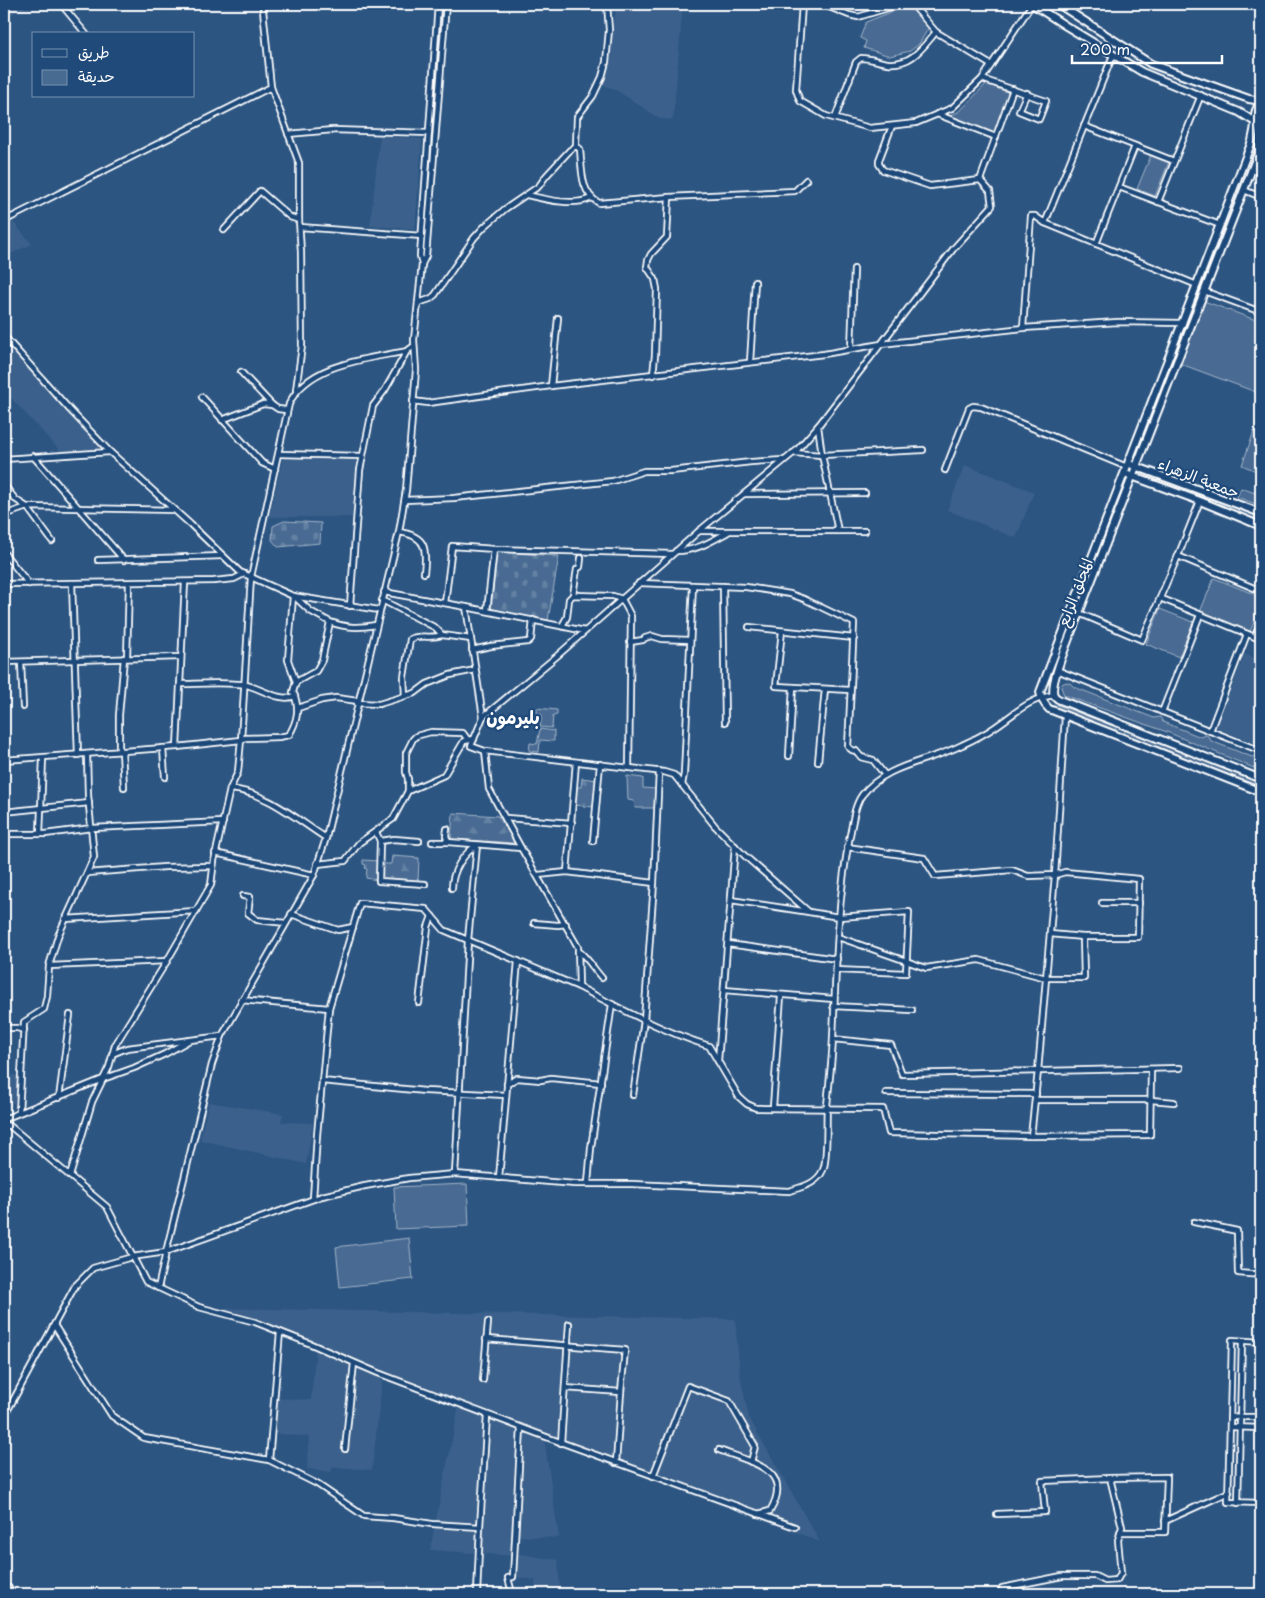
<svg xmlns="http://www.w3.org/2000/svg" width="1265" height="1598" font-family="'Playpen Sans','Playpen Sans Arabic',sans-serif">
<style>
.built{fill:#3b618b}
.green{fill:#486b92;stroke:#a4b5c8}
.forest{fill:url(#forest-firs);stroke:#a4b5c8}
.cemetery{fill:url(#cemetery-stones);stroke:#a4b5c8}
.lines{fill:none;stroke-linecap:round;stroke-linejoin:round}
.street-casing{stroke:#fff;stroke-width:8}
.secondary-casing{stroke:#fff;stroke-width:10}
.street{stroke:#1f4a7a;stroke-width:4.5}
.secondary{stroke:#1f4a7a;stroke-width:6}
.labels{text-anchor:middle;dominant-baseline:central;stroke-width:4.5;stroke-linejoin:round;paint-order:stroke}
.street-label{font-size:15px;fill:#fff;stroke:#1f4a7a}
.quarter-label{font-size:18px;font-weight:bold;fill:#fff;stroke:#1f4a7a}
</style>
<defs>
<pattern id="forest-firs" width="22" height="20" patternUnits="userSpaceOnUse" patternTransform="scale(1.25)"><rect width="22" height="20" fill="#486b92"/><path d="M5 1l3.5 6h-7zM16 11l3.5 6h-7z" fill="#6381a2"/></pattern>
<pattern id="cemetery-stones" width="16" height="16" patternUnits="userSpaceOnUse" patternTransform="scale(1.25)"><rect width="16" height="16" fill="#486b92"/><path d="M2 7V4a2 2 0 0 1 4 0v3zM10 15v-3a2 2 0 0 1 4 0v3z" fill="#6381a2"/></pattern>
</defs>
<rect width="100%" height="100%" fill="#2c5582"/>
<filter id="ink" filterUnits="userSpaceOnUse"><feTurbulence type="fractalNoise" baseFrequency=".02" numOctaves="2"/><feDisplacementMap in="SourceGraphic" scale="10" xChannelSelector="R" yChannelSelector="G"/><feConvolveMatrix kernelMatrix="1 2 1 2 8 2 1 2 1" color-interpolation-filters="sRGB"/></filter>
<g filter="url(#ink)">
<g class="built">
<path d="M4,4H32L4,18Z"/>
<path d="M572,4H683L673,120L660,119L618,91L599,83L617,7Z"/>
<path d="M380,135L422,139L415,229L370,226Z"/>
<path d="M10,218L32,244L4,257V221Z"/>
<path d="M14,347L110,452L63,454L11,398L4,404V356Z"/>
<path d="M283,458H357L352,517H269Z"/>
<path d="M965,465L1034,492L1016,538L947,510Z"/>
<path d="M1245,654L1261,660V735L1258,744L1216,728Z"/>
<path d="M10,1074L20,1076L19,1098L4,1110V1075Z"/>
<path d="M209,1102L283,1114L281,1122L313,1123L306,1164L200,1140Z"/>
<path d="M219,1308L735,1319L740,1375L749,1418L820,1542L716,1499L544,1437L559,1538L515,1536L514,1553L558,1560L560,1594H536L535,1580L513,1577L514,1556L430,1550L459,1404L383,1375L372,1470L333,1467L331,1472L307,1469L309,1437L271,1433L274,1398L311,1400L316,1347Z"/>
<path d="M386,1582L387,1594H336L337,1586Z"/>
</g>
<g class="green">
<path d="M909,5L932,22L919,44L910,51L890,56L864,48L866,41L860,38L866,22Z"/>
<path d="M986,84L1012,94L997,133H993L947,117L960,111Z"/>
<path d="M1151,155L1169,162L1155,196L1137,189Z"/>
<path d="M1204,301L1261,322V394L1181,364Z"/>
<path d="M1261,412V473L1242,465Z"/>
<path d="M1142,473L1261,516V521L1140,476V474Z"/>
<path d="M1241,488L1261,495V506L1237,497Z"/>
<path d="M1214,578L1261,597V605L1250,632L1200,612Z"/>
<path d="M1160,609L1193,622L1179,657L1146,644Z"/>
<path d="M1066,682L1070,683L1074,687L1154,718L1160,717L1163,722L1201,737L1206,735L1209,737L1211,741L1252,757L1257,755L1261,757V771L1167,732L1064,695L1061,687L1062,684Z"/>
<path d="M1057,705L1116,727V729L1114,730L1055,708V706Z"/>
<path d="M537,708L557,710V715L553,716L552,728L540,727L542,715L537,713Z"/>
<path d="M540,729L554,731V741L540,740L539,752L529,751L530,743L537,744Z"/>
<path d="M1126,730L1261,783V787L1125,734L1124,732Z"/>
<path d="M627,776L643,778V788L656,789L654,808H635L634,801L628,800Z"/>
<path d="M363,860L378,861L377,880L366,878L367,869L365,868L366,865L363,864Z"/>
<path d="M467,1184L469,1226L396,1229L394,1187Z"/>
<path d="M409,1238L413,1279L340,1287L336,1247Z"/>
</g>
<g class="forest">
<path d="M582,778L597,780L594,807L575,805L577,787H581Z"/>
<path d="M453,813L498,816L515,843L451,839Z"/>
<path d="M392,856L419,858L418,881L380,879L381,864H391Z"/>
</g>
<g class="cemetery">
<path d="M284,521L321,523L320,543L278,547L272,540L273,526Z"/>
<path d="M497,552L559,556L548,620L491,610Z"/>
</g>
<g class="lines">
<defs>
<g id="street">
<path d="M61,4L86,34"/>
<path d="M570,4L607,6"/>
<path d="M802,4L796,90L800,101L826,116L870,128L916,123L952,108L982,79L1032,4"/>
<path d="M822,4L849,15L858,17L901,4"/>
<path d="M912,4L936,32"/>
<path d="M263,10L271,87L299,163V220L301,252L302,346L296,390"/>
<path d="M1113,55L1045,223L1197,285"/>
<path d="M982,79L1046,101L1039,119L1019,111L1027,93"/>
<path d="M937,114L996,137"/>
<path d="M835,118L856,62L861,58C870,58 879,62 888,63C912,65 922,48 936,32L991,65"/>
<path d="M1084,126L1174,161"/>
<path d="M288,134L333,130L429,133"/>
<path d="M576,146L580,149C582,169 580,193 599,203L669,197L795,191L806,180"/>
<path d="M980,180L1013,89"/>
<path d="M1119,187L1220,225"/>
<path d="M1244,190L1261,197"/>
<path d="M527,195C544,199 574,207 591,198"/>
<path d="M1158,202L1201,95"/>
<path d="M4,221L271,87"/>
<path d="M300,227L422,236"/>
<path d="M224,230L260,191L290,217L299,220"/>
<path d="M1096,244L1135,146"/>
<path d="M422,264L420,256L438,4"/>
<path d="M1204,291L1261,312"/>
<path d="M418,303L430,299L435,295L474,238L484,227L505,209L539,186L546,176L570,150L576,146L577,117L593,96L602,77L606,62L609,30L607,4"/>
<path d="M1023,328L1031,216H1035L1045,223"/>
<path d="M4,336L70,410L110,452L190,524L240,572L293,596L379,610"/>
<path d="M851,349L854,269"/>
<path d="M750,362L755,282"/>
<path d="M241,372L272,405L278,409L286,410"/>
<path d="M653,375L655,355L657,289L655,279L647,267L648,260L651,254L667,237L669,197"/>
<path d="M551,386L558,318"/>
<path d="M202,397L262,463L275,469"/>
<path d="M413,401L428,403L551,386L824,354L881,344L954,248L992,206L990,191L980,180L930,186L883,170L879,164V160L892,126"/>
<path d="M222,420L263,404L272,405"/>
<path d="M818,426L822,455L838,531"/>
<path d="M793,453L822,455L923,450"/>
<path d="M279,454L362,456"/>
<path d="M33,456L124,560"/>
<path d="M4,459L110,452"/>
<path d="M945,470L969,408L973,406L981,407L1127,467"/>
<path d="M4,485L15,499L27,507L52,541"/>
<path d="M744,494L865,493"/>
<path d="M405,500L454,498L613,481L644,471H671L751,462L783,460"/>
<path d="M1200,501L1178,556L1261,591"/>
<path d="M4,515L27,507L175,510"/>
<path d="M699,531H865"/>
<path d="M399,532C426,536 427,548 424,573"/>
<path d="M676,551C696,551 710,542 728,532"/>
<path d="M4,553L29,584"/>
<path d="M98,560L223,556"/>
<path d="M72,583L78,755"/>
<path d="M639,583L746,587L790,594L804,599L854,623L848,747L852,750L856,751L861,757L873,760L885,775"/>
<path d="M4,584L214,581L234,579L244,574"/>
<path d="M723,586L725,722"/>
<path d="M384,592L466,607L483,717L471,746L485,751L664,772L674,775L715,826L745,856L809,912L839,917L909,912L906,973L836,970"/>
<path d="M573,595L577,569L580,567L581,558"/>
<path d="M294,596L310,611L330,622L322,660L316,671L296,682"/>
<path d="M1160,598L1255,637"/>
<path d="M382,600L436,628L442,635L471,639"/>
<path d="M445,603L452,546L494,549L672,554"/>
<path d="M350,606L360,470L373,406L385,390L407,351L414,346"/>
<path d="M466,607L585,631"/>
<path d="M487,611L494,549"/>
<path d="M1079,613L1142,640L1178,556"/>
<path d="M1261,620L1255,637L1261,640"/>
<path d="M330,622C346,628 359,628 376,625"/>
<path d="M562,626L567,617L569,599L573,595L613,596L622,599L631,616L629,768"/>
<path d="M749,627L854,638"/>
<path d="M782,631L776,686L850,690"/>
<path d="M630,642L643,640L645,638L652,636L662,639L690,640"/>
<path d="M472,650L491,646L528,642L531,639L533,620"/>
<path d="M127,658L129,583"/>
<path d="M4,662L181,657"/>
<path d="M21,662L23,707"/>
<path d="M1057,670L1261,751"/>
<path d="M180,684C197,684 235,681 250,686C263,690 281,702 295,696"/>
<path d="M405,696L404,677L410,639C420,634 431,639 442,635"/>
<path d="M357,703L379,704L415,693L427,684L450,675L475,670"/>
<path d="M298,708L322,700L336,698L358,701"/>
<path d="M1162,712L1200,615"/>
<path d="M483,717L557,656L699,531L797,450L818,426L881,344L1023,328L1118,322L1183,323"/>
<path d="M1210,731L1247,634"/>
<path d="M177,747L185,582"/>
<path d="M163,748L165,777"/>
<path d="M119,751V715L124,658"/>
<path d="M122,751L124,787"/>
<path d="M485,751L489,789L521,848L578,947L579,987C621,1009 664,1032 709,1046L739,1097L747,1104L756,1108L883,1109L889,1133L1031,1136L1150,1135L1151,1069"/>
<path d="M789,756L793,687"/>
<path d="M4,760L177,747L241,740L245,738L279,737L289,735C298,720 300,707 293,692L296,682L288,660L293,596"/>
<path d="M818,762L825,689"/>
<path d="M682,785L684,774L693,585"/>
<path d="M230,789L238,772L241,740L251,577L289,404C308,363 368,359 407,351"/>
<path d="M408,791V779L406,772V753L413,739L416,736L431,732L463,733L468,740"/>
<path d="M4,812L89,803"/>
<path d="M506,818L572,823"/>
<path d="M447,829L446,836L448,842L521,848"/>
<path d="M376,832L380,841L379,881L425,884"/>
<path d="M4,834H45L92,828L223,822"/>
<path d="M40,834L43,758"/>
<path d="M380,841L394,839L419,841"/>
<path d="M593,841L600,764"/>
<path d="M432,842H448"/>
<path d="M847,847L924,858L935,876L1012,870L1028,876L1055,875L1065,872L1139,879L1138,937H1083L1050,934"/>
<path d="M215,853L314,875"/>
<path d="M317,864L345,861L359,843L393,819L408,791L444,775L464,741L474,739"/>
<path d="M567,872L576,762"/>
<path d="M87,873L165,867L213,866"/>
<path d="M538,875L567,872L654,883"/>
<path d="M452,888C452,871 463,854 477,845"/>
<path d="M243,896L250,897L248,913L257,920L286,923"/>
<path d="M731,900L809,912"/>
<path d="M1102,903H1139"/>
<path d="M291,914L338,930L353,927"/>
<path d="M65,919L196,911"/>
<path d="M534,923L558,925L566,924"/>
<path d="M838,937L926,968L979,960L1046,978H1084L1083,937"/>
<path d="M728,944L837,959"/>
<path d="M578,951C585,954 595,971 602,978"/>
<path d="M49,966L167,961"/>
<path d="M724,990L834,999"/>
<path d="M241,1000L329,1008"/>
<path d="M419,1003L428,927L432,916"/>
<path d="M833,1006L912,1010"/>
<path d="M4,1028H17L24,1030"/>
<path d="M833,1039L891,1045L902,1074L1180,1068"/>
<path d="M112,1054L127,1048L222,1036"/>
<path d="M718,1061L735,846"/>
<path d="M322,1081L425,1091L506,1095"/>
<path d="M507,1084L517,1078L541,1080L551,1078L601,1083"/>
<path d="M886,1093L1036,1094"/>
<path d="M633,1095L644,1020L654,883L659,771"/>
<path d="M59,1098L70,1015"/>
<path d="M1035,1100H1151L1174,1102"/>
<path d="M773,1107L781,996"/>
<path d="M19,1112L24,1022L44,1009L47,996L49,966L58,936L94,857L88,795L87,754"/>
<path d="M4,1119L103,1079L134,1068L165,1054L188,1041"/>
<path d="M4,1125L10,1126L107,1207L146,1282L199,1307L255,1322L311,1344L378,1373L549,1438L795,1527"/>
<path d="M1031,1136L1038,1071L1055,875L1065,716"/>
<path d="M455,1174L468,940L477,845"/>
<path d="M70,1176L92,1102L109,1067L115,1045L167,961L211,885L214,861L230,789C267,792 296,819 326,838"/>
<path d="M499,1178L518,961"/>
<path d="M588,1183L591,1148L612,1004"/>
<path d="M313,1199L317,1135L329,1008L360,903L426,909L444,930L579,987"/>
<path d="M1194,1222L1237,1231L1238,1273L1261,1275"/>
<path d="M158,1288L166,1252L322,1196L365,1186L409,1178L455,1174L575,1184H632L789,1191C802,1187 817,1184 823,1170C828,1160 826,1120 827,1106C829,1084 832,1061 833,1038C836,970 837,902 850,835C853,822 854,806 862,795C886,764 929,762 962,745C973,740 985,734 995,727C1016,713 1028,699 1054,695"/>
<path d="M54,1325L112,1416L144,1438L269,1460L317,1484L364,1516L393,1518L432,1524L480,1527L487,1415"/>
<path d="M486,1339L625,1350L621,1392"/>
<path d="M1261,1342L1232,1340L1228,1502L1261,1503"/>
<path d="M483,1380L488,1322"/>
<path d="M565,1388L621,1392L616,1463"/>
<path d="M4,1417L75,1286L93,1268L132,1257L166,1252L212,1064L222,1036L314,875L326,838L399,532L406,490L416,370L414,340L422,264L426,256L446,4"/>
<path d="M1230,1417H1261"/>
<path d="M1230,1427L1261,1428"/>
<path d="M561,1443L569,1324"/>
<path d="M345,1449L354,1363"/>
<path d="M719,1450C750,1462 795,1469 770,1511L758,1514"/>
<path d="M269,1460L280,1332"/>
<path d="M653,1476L688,1386L729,1401L755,1446L751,1462"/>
<path d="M1110,1478L1167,1477L1165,1532H1120"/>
<path d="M1238,1503L1242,1341"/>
<path d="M997,1514L1045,1512L1042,1481L1110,1478L1122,1527L1118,1540L1121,1573L1117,1580L1105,1581L1095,1576H1062L1002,1588"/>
<path d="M1165,1521L1229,1492"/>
<path d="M4,1588H9L12,1594"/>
<path d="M477,1594L480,1527"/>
<path d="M507,1594L511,1589L508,1578L513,1577L521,1428"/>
</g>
<g id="secondary">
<path d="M1032,4L1066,26L1142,72L1239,112L1255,122L1261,128"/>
<path d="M1058,4L1151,64L1249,99L1261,101"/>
<path d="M1261,103C1254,110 1255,114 1255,123C1255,129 1253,135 1252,141L1040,692C1041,699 1044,704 1049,709L1261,792"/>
<path d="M1261,146L1079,613C1074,627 1048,684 1054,695C1055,697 1058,699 1060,700L1261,779"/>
<path d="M1132,465L1261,513"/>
<path d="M1129,475L1200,501L1261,526"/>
</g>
</defs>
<use href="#street" class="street-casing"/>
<use href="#secondary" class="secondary-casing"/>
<use href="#street" class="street"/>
<use href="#secondary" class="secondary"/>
</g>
</g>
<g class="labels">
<g class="street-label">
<text transform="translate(1199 477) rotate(21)">جمعية الزهراء</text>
<text transform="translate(1074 592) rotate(-69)">المحلق الرابع</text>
</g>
<g class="quarter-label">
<text x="513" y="716">بليرمون</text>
</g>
</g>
<rect width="1265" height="1598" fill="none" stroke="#1f4a7a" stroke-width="20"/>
<rect x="10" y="10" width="1245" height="1578" fill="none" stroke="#fff" stroke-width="2" filter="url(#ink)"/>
<rect x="32" y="32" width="162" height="65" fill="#1f4a7a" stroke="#7992af"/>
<rect x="42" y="49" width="25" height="8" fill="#1f4a7a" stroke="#7992af"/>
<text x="78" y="58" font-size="15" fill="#ffffff">طريق</text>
<rect x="42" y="70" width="25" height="15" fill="#486b92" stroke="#7992af"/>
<text x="78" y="82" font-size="15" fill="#ffffff">حديقة</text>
<path d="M1072 55v8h150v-8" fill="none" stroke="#ffffff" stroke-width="2.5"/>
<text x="1080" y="55" font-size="15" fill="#ffffff" stroke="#1f4a7a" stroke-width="4" paint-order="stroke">200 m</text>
</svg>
